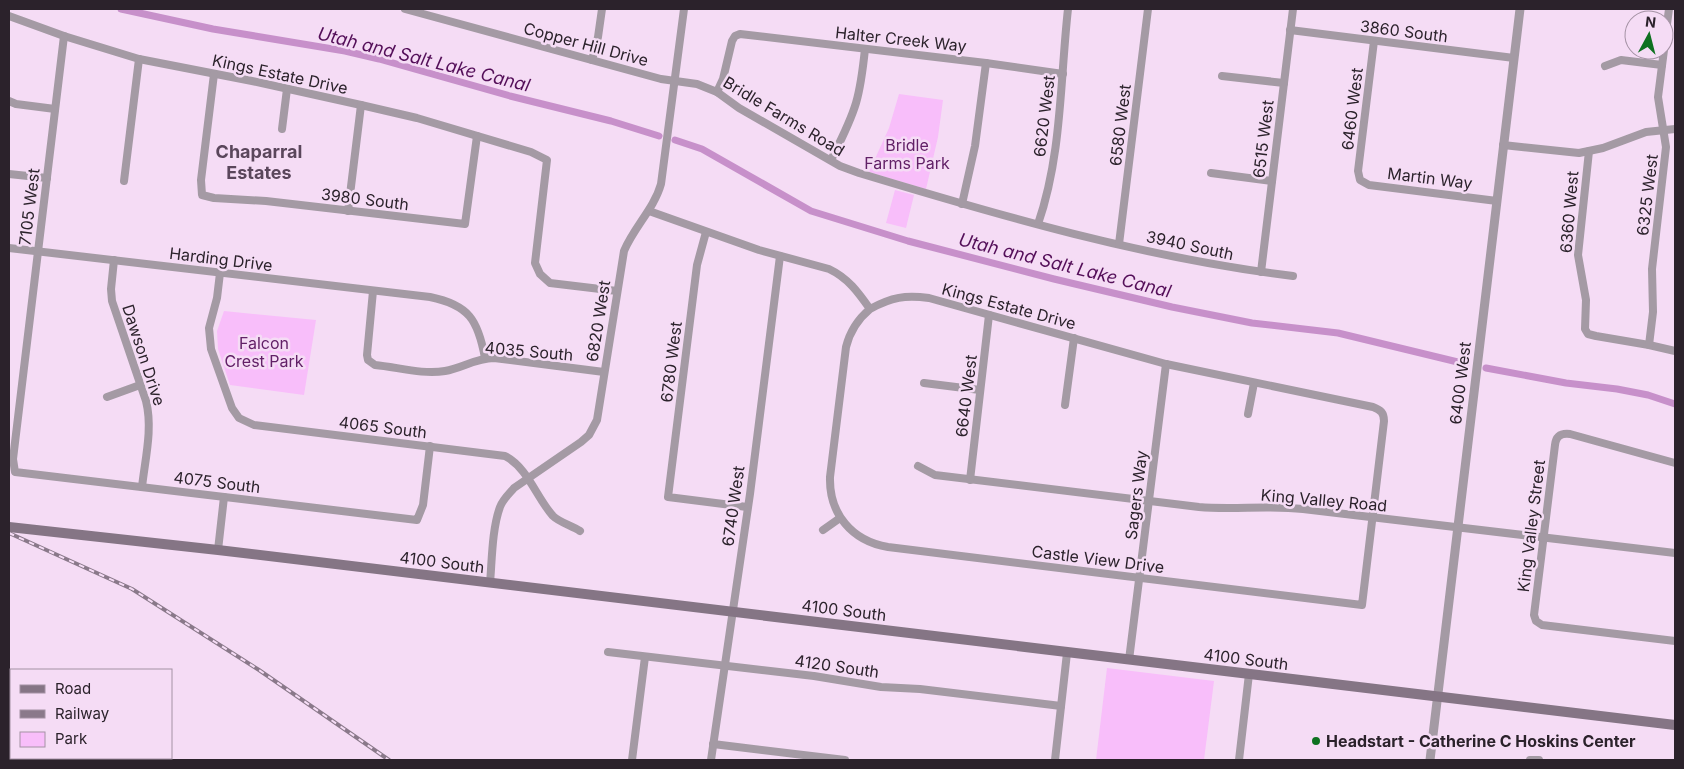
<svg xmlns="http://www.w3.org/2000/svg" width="1684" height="769" font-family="Inter,sans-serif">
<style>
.green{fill:#f8befa}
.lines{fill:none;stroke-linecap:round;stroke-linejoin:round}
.canal{stroke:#c790ca;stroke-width:7}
.minor{stroke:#a49aa4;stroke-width:8}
.tertiary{stroke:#a49aa4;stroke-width:9}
.secondary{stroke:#857585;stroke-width:10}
.rail-casing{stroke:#8a798a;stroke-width:4}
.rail{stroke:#f5dcf5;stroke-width:2;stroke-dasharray:5.5;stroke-linecap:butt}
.poi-dot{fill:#0e7120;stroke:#f5dcf5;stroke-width:2}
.labels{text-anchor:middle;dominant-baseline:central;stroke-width:5;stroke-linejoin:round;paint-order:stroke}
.street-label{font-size:16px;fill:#2b222b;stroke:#f5dcf5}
.park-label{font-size:16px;fill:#622067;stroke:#f5dcf5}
.poi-label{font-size:16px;font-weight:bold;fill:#2b222b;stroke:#f5dcf5;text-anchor:start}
.water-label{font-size:18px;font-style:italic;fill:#540f59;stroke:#f5dcf5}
.neighbourhood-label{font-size:18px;font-weight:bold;fill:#5a465b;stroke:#f5dcf5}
</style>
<rect width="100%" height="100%" fill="#f5dcf5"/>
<g class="green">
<path d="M899,94L943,100L938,137L926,189L869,172L889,128Z"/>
<path d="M895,190L914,195L906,228L886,223Z"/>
<path d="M224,311L316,320L304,395L230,385L218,349L217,331Z"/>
<path d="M1107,668L1214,681L1204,760H1096Z"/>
</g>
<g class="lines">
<g class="canal">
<path d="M121,9L213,29L345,51L379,59L510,96L611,121L659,136"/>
<path d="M675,140L702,149L811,211L908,241L1054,279L1172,307L1252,323L1338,333L1466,364"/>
<path d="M1486,368L1566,383L1617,389L1648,395L1675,404"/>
</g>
<g class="minor">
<path d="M405,9L661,79L697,84L717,92L739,108L840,166L859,173C1001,216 1145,258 1293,276"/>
<path d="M9,16L64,36L139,59L252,81L361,105L417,118L531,152L547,160L535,263L540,274L550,283L617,291"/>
<path d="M1290,30L1514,58"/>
<path d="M64,36L13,459L15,472L417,520L423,505L430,446"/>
<path d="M1374,41L1358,171L1360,180L1369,185L1497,201"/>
<path d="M1664,47L1669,9"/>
<path d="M592,60L598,37L602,9"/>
<path d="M1605,66L1621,60L1662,65"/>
<path d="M214,74L201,180L202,195L214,198L266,201L465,224L477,136"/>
<path d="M1222,76L1284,83"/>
<path d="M717,92L723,79L732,41L735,36L740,34L986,63L1063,74"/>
<path d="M9,101L16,104L55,109"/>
<path d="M282,129L287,89"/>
<path d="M1503,145L1579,153L1603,148L1646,132L1675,129"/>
<path d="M1589,151L1578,255L1586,300L1585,329L1588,334L1596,336L1649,345L1675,351"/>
<path d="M831,160C840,142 850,123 856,103C861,86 863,68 865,49"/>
<path d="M1211,173L1272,181"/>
<path d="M9,174L47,178"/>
<path d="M124,181L139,59"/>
<path d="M962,204L975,146L986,63"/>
<path d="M348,211L361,105"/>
<path d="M649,211L759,250L829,269C848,278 858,292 870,309C892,297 905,295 929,298L1166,364L1373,407C1381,410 1384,413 1384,421L1362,605L888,547C852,541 829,514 830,477L846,347C850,331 858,319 870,309"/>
<path d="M1038,224C1062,155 1060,80 1068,9"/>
<path d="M706,232L697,265L668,497L747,507"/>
<path d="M1119,244L1148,9"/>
<path d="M9,248L430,297C469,305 478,320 485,358"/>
<path d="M114,260L111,289L112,301L146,401C153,429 145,459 142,487"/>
<path d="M1261,272L1293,9"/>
<path d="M220,273L217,298L209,328L211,349L232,408L239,418L254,425L505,456C528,468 536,497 553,516C559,522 572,526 580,531"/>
<path d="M373,291L367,355L368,360L375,365C397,367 423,375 445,371C462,368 476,358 494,358L604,372"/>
<path d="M1649,345L1653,312L1652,269L1666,147L1658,97L1664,50"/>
<path d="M924,383L980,390"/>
<path d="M107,397L140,385"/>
<path d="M1065,405L1074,338"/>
<path d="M1248,414L1254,383"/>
<path d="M1675,463L1570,434C1561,433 1556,436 1555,445L1534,615L1536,621L1542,625L1675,641"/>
<path d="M918,466L935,475L1199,507C1233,510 1268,505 1303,509L1675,553"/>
<path d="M970,480L989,315"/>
<path d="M823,530L840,518"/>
<path d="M218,550L224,497"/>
<path d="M490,583C492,560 492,529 500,507C503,499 509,494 514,488L581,442L589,435L597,420L624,251C634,227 654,209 661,184L684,9"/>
<path d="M608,652L814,676L881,687L920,689L1061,706"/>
<path d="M1129,660L1166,364"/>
<path d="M713,744L845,760"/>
<path d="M632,760L645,657"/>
<path d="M711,760L750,494L780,256"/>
<path d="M1055,760L1067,653"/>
<path d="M1239,760L1249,674"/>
<path d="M1530,760H1539"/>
</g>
<path class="tertiary" d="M1430,760L1520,9"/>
<path class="secondary" d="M9,527L218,550L1675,725"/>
<defs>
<path id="rail" d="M9,533L132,589L259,670L389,760"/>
</defs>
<use href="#rail" class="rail-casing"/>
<use href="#rail" class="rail"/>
</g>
<circle class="poi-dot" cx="1316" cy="741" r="5"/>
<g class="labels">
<g class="street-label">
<text transform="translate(1404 31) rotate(7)">3860 South</text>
<text transform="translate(901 39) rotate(6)">Halter Creek Way</text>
<text transform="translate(586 44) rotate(15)">Copper Hill Drive</text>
<text transform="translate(280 74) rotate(12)">Kings Estate Drive</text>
<text transform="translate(1352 109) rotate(-83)">6460 West</text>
<text transform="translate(784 116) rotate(31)">Bridle Farms Road</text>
<text transform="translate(1044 116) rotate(-83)">6620 West</text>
<text transform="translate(1120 125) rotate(-83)">6580 West</text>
<text transform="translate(1263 139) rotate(-83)">6515 West</text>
<text transform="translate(1430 178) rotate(7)">Martin Way</text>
<text transform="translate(1647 195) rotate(-83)">6325 West</text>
<text transform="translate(365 199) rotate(7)">3980 South</text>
<text transform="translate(29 207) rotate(-83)">7105 West</text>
<text transform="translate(1569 212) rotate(-85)">6360 West</text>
<text transform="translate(1190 245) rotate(12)">3940 South</text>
<text transform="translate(221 259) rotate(7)">Harding Drive</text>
<text transform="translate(1009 306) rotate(15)">Kings Estate Drive</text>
<text transform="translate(598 321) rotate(-81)">6820 West</text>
<text transform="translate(529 351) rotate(5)">4035 South</text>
<text transform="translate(144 355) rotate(72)">Dawson Drive</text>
<text transform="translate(671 362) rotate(-83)">6780 West</text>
<text transform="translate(1460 383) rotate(-83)">6400 West</text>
<text transform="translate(966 396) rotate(-83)">6640 West</text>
<text transform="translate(383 427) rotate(7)">4065 South</text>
<text transform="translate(217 482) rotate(7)">4075 South</text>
<text transform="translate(1136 495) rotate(-83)">Sagers Way</text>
<text transform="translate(1324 500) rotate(5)">King Valley Road</text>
<text transform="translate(733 506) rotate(-82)">6740 West</text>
<text transform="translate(1531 526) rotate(-83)">King Valley Street</text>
<text transform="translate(1098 559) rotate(7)">Castle View Drive</text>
<text transform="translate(442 562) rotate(7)">4100 South</text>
<text transform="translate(844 610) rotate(7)">4100 South</text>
<text transform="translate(1246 659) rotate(7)">4100 South</text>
<text transform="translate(837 666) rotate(8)">4120 South</text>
</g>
<g class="park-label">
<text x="907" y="145">Bridle<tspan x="907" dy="18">Farms Park</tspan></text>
<text x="264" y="343">Falcon<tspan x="264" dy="18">Crest Park</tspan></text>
</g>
<g class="poi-label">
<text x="1326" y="741">Headstart - Catherine C Hoskins Center</text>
</g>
<g class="water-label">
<text transform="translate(424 59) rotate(14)">Utah and Salt Lake Canal</text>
<text transform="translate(1065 265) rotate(14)">Utah and Salt Lake Canal</text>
</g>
<g class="neighbourhood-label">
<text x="259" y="151">Chaparral<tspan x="259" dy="21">Estates</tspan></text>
</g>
</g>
<rect width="1684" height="769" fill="none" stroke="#2b222b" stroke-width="20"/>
<rect x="10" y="669" width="162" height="90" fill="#f5dcf5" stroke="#a492a4"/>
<rect x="20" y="685" width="25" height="8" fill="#857585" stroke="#a492a4"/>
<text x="55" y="694" font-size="15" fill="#2b222b">Road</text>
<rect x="20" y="710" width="25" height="8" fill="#8a798a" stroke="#a492a4"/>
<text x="55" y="719" font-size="15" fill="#2b222b">Railway</text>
<rect x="20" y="732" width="25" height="15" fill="#f8befa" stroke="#a492a4"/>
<text x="55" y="744" font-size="15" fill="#2b222b">Park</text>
<g transform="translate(1649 35) rotate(7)"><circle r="24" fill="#f5dcf5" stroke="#a492a4"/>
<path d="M0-4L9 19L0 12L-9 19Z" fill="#0e7120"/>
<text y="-8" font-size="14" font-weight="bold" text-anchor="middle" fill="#2b222b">N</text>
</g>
</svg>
